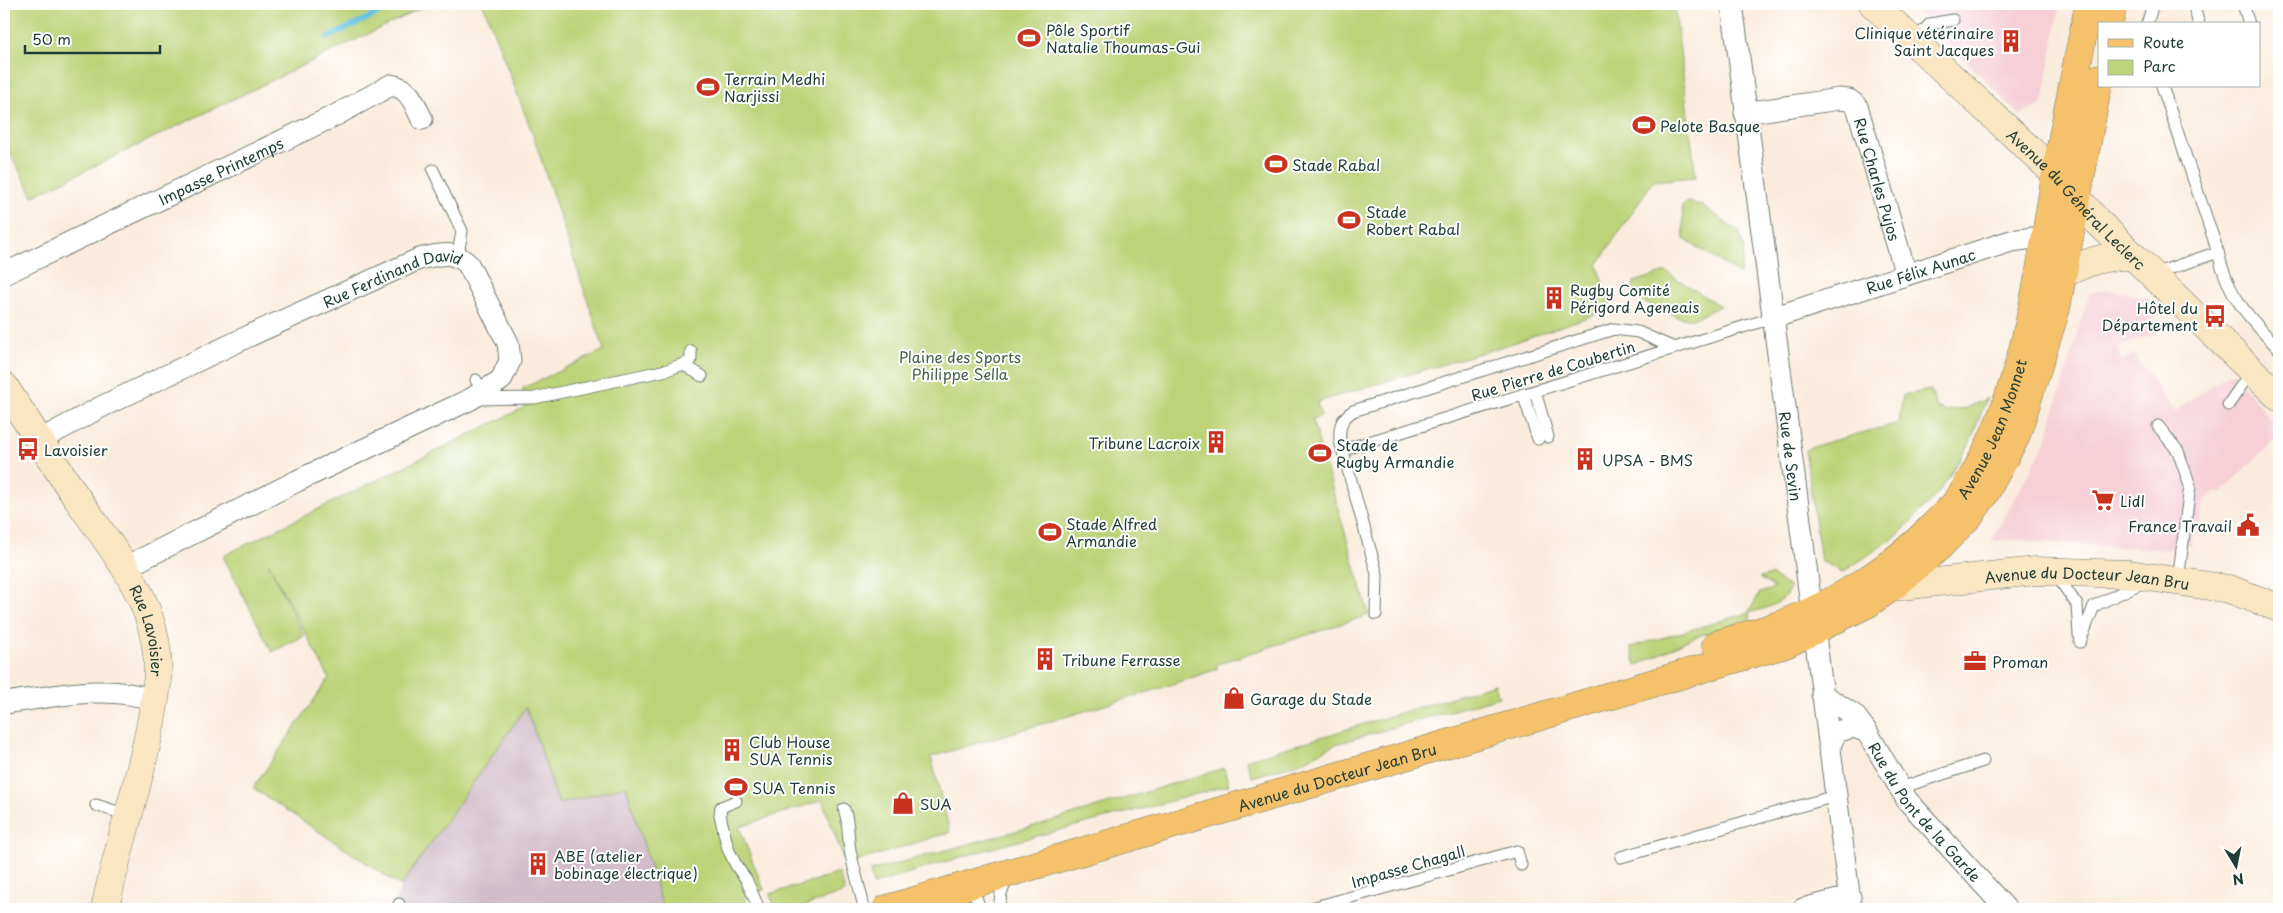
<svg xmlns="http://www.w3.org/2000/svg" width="2283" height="913" font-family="'Playpen Sans',sans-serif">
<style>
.built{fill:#f6cfd7}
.industrial{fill:#d1bdc9}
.green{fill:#bdd378;stroke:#6e8856}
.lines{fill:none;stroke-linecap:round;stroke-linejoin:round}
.stream{stroke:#65c5e3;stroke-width:5.5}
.lane-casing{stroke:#6c7a6f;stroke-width:13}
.street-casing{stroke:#6c7a6f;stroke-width:23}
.secondary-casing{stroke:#6c7a6f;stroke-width:29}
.primary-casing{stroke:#6c7a6f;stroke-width:29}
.lane{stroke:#fff;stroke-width:11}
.street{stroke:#fff;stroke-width:21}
.secondary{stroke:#fbe6c4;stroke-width:28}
.primary{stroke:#f5c16b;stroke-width:28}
.labels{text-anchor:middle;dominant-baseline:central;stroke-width:4;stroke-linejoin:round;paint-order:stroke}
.poi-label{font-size:15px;fill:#1f3d34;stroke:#fff;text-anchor:start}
.street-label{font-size:15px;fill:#1f3d34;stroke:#fff}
.park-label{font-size:15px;fill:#466245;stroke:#fff}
</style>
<rect width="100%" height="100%" fill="#fff"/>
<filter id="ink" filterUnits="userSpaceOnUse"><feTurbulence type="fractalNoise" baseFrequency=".02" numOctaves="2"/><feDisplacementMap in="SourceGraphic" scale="10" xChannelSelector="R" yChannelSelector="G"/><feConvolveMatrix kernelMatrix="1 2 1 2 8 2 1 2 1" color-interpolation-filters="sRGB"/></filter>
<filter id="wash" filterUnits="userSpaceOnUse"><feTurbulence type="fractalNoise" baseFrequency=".0096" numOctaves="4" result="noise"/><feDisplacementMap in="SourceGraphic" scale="20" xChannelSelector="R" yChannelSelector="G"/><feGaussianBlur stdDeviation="1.12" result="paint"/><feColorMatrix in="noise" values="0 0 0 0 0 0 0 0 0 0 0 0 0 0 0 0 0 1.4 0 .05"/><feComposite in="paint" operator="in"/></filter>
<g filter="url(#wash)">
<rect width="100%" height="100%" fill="#faecdd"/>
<g class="built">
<path d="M1909,4H2060L2043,104L2020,115Z"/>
<path d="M2107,289L2149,298L2155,333L2118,348L2121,361L2134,354L2175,412L2187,402L2232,372L2276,426L2271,428L2277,435L2275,439L2221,493L2215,492L2203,503L2200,531H2192L2191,545L2164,550L2014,540L1991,541L2045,444L2089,293Z"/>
</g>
<path class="industrial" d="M526,706L626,786L663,909H392L401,886Z"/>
<g class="green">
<path d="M4,4H430L33,196L4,142Z"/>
<path d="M483,4H1674L1696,177L1653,181L1597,265L1611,309L1507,345L1317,402L1321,416L1312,419L1369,615L1217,664V669L1155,690L931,757L950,832L846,865L822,800L739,827L764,890L745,896L748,909H663L626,786L559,804L526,707L401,886L253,788L329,678L268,563L304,636L272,652L223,556L525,407L523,388L604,350L533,135Z"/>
<path d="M1689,202L1701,205L1739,232L1744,249L1740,274L1684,239L1682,205Z"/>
<path d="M1666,272L1720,306L1695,318H1681L1643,302L1633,289L1634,282Z"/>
<path d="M1931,390L1936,406L1944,411L1967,408L1987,398L1969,445L1939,492L1899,534L1843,572L1821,561L1805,450L1828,442L1899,423L1903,395Z"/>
<path d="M1771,575L1790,587C1783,605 1766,608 1749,613L1750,619L1692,638L1636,666L1631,647L1748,613L1760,593L1775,588L1759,578Z"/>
<path d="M1495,684L1499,697L1336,744L1299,763L1252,777L1246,760Z"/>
<path d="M1224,768L1229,785C1111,819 990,844 873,885L870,871L1045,823Z"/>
<path d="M839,873L845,892L796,909H775L770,894Z"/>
</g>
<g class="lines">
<path class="stream" d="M327,38L397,4"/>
</g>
</g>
<g filter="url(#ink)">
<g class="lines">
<defs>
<g id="lane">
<path d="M2193,4L2199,24"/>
<path d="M2243,4L2249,24"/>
<path d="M2147,24L2153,4"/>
<path d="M1913,42L1930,24L1953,20"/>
<path d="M2162,86L2218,252C2227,295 2249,318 2279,349"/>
<path d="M433,170L462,231L458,255"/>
<path d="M2154,274L2218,252"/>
<path d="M684,365L702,376"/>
<path d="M476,380L483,393"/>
<path d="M1535,391L1548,437"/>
<path d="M1523,394L1538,439"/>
<path d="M475,399L534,398L667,370L689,362L691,360V351"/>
<path d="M2228,405L2252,370"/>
<path d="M2158,426L2178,451L2190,486L2178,581"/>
<path d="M1343,450L1772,318"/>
<path d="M2055,573L2077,605L2079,635"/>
<path d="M1376,614L1377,574L1340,441C1339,426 1341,419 1353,411L1614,329L1638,332L1674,348"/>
<path d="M2080,642L2094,606L2143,582"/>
<path d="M1900,788L1983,761"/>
<path d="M736,801L721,807L720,815L728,849L737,867L746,879L759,909"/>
<path d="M96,805L127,815"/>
<path d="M844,809C850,824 847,839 851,855C855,874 861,891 864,909"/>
<path d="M1621,857L1835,796"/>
<path d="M972,885L980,909"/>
<path d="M399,904L401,909"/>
<path d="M999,909L1001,893L1009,875"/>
<path d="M1308,909L1517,851L1521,865"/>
</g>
<g id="street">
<path id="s1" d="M1732,4L1851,909"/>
<path id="s2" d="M1745,113L1839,99L1849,100L1857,106L1906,275"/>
<path id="s3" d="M4,274L338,114L391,85C410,88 414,103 422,119"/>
<path id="s4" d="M1772,318L2011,241L2048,236L2061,237"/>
<path id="s5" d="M40,440L101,407L251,335L419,259C440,255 451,249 468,264L508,343L510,361L501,380L471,399L297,481L126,567"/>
<path d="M1822,694L1854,715L1867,732"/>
<path d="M4,703C53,697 106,683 154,700"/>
<path id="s6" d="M1829,748L1836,732L1854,727L1867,732L1907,800L2006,909"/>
<path d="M1803,909L1850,897"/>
</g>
<g id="secondary">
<path id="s7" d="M1873,4L2056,174L2097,221L2279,397"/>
<path d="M2063,274C2087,262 2105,255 2132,256"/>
<path id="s8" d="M4,386C27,421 49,456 72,491C112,550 165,607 157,684C148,761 120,834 105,909"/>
<path id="s9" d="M1892,587L2035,571L2129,574L2229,589L2279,608"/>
</g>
<g id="primary">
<path d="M2109,24L2113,4"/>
<path id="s10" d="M1716,645C1738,638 1760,632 1782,624C1835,604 1893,567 1933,526C1941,517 1951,509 1958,500C2024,404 2037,285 2056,174C2066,117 2078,60 2089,4"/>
<path id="s11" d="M887,909L1786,644L1867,604L1892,587L1940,546L1969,516L1984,495L2016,436L2056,309L2099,78"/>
</g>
</defs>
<use href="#lane" class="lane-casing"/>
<use href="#street" class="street-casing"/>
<use href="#secondary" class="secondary-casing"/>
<use href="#primary" class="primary-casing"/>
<use href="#lane" class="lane"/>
<use href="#street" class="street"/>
<use href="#secondary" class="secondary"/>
<use href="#primary" class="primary"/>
</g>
</g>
<defs>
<symbol id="stadium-bare" viewBox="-9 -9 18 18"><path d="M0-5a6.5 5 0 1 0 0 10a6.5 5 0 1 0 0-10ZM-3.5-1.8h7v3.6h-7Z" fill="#c8321e" stroke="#fff" stroke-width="2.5" paint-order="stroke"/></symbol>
<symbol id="building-bare" viewBox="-9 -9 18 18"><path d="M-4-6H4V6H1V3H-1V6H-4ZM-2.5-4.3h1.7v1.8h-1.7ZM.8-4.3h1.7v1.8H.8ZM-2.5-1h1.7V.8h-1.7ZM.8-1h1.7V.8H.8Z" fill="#c8321e" stroke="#fff" stroke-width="2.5" paint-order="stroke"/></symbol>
<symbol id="bus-bare" viewBox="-9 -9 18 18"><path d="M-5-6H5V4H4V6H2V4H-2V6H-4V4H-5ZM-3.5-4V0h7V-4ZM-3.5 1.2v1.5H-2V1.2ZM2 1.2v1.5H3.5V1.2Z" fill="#c8321e" stroke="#fff" stroke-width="2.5" paint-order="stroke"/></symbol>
<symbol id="supermarket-bare" viewBox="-9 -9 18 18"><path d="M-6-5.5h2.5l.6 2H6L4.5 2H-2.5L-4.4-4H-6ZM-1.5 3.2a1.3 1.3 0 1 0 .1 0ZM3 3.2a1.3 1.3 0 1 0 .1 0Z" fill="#c8321e" stroke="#fff" stroke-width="2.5" paint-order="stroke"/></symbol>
<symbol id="civic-bare" viewBox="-9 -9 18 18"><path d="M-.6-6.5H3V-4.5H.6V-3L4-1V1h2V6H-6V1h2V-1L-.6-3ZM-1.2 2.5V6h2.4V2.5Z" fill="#c8321e" stroke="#fff" stroke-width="2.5" paint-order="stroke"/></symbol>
<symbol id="office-bare" viewBox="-9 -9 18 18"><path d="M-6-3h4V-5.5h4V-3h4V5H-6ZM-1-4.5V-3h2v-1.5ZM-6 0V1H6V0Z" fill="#c8321e" stroke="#fff" stroke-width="2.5" paint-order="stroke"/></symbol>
<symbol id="shop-bare" viewBox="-9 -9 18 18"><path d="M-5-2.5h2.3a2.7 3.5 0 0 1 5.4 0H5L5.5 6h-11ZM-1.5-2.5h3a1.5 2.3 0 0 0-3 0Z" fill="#c8321e" stroke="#fff" stroke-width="2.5" paint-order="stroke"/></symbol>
</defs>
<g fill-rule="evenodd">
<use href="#stadium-bare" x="1013" y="22" width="32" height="32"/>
<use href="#building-bare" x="1995" y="25" width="32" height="32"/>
<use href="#stadium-bare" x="692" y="71" width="32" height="32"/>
<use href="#stadium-bare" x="1628" y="109" width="32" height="32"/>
<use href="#stadium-bare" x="1260" y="148" width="32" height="32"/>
<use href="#stadium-bare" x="1333" y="204" width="32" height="32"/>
<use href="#building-bare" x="1538" y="282" width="32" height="32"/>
<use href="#bus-bare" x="2199" y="300" width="32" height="32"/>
<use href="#building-bare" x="1200" y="426" width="32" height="32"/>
<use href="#bus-bare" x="12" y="433" width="32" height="32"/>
<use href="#stadium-bare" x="1304" y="437" width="32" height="32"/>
<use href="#building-bare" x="1569" y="443" width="32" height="32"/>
<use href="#supermarket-bare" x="2087" y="484" width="32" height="32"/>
<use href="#civic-bare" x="2232" y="509" width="32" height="32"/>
<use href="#stadium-bare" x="1034" y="516" width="32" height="32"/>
<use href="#building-bare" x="1029" y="643" width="32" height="32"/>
<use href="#office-bare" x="1959" y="645" width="32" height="32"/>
<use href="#shop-bare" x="1218" y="682" width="32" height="32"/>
<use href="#building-bare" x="716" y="734" width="32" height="32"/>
<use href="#stadium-bare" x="720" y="771" width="32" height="32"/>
<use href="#shop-bare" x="887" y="787" width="32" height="32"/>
<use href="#building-bare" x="522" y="848" width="32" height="32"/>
</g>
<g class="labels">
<g class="poi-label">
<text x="1046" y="29">Pôle Sportif<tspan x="1046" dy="17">Natalie Thoumas-Gui</tspan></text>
<text x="1994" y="32" text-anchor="end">Clinique vétérinaire<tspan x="1994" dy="17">Saint Jacques</tspan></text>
<text x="724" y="78">Terrain Medhi<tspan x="724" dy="17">Narjissi</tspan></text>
<text x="1660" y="125">Pelote Basque</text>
<text x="1292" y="164">Stade Rabal</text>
<text x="1366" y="211">Stade<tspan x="1366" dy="17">Robert Rabal</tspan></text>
<text x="1570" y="289">Rugby Comité<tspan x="1570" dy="17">Périgord Ageneais</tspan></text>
<text x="2198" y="307" text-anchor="end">Hôtel du<tspan x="2198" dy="17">Département</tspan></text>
<text x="1200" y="442" text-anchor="end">Tribune Lacroix</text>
<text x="1336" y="444">Stade de<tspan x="1336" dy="17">Rugby Armandie</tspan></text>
<text x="44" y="449">Lavoisier</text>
<text x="1602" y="459">UPSA - BMS</text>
<text x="2120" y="500">Lidl</text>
<text x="1066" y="523">Stade Alfred<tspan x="1066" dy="17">Armandie</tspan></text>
<text x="2232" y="525" text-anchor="end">France Travail</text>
<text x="1062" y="659">Tribune Ferrasse</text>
<text x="1992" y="661">Proman</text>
<text x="1250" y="698">Garage du Stade</text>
<text x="749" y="741">Club House<tspan x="749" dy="17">SUA Tennis</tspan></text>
<text x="752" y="787">SUA Tennis</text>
<text x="920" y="803">SUA</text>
<text x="554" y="855">ABE (atelier<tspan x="554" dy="17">bobinage électrique)</tspan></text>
</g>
<g class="street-label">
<text stroke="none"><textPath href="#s3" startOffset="240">Impasse Printemps</textPath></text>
<text stroke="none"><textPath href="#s2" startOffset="191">Rue Charles Pujos</textPath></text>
<text stroke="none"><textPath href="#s7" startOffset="282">Avenue du Général Leclerc</textPath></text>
<text stroke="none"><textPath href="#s4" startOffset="156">Rue Félix Aunac</textPath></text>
<text stroke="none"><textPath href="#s5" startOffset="390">Rue Ferdinand David</textPath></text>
<text transform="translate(1553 370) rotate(-17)">Rue Pierre de Coubertin</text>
<text stroke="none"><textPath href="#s10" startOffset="366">Avenue Jean Monnet</textPath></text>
<text stroke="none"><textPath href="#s1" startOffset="456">Rue de Sevin</textPath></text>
<text stroke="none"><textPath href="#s9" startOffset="196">Avenue du Docteur Jean Bru</textPath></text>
<text stroke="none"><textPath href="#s8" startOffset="286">Rue Lavoisier</textPath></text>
<text stroke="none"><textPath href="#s11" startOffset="469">Avenue du Docteur Jean Bru</textPath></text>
<text stroke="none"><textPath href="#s6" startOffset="149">Rue du Pont de la Garde</textPath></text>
<text transform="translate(1408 866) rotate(-16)">Impasse Chagall</text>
</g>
<g class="park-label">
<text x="960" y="356">Plaine des Sports<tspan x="960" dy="17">Philippe Sella</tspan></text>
</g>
</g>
<rect width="2283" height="913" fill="none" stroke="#fff" stroke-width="20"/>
<rect x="2098" y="22" width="162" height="65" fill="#ffffff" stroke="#a5b1ae"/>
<rect x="2108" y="39" width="25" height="8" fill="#f5c16b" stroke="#a5b1ae"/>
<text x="2143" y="48" font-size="15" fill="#1f3d34">Route</text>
<rect x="2108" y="60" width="25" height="15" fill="#bdd378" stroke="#a5b1ae"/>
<text x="2143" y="72" font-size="15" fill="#1f3d34">Parc</text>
<g transform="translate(2236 866) rotate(170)" stroke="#ffffff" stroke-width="4" paint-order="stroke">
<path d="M0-4L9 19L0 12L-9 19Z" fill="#1f3d34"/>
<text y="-8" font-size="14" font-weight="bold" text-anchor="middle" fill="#1f3d34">N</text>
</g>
<path d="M25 45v8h135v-8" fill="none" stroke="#1f3d34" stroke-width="2.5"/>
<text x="32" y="45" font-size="15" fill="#1f3d34" stroke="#ffffff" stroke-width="4" paint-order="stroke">50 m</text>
</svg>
